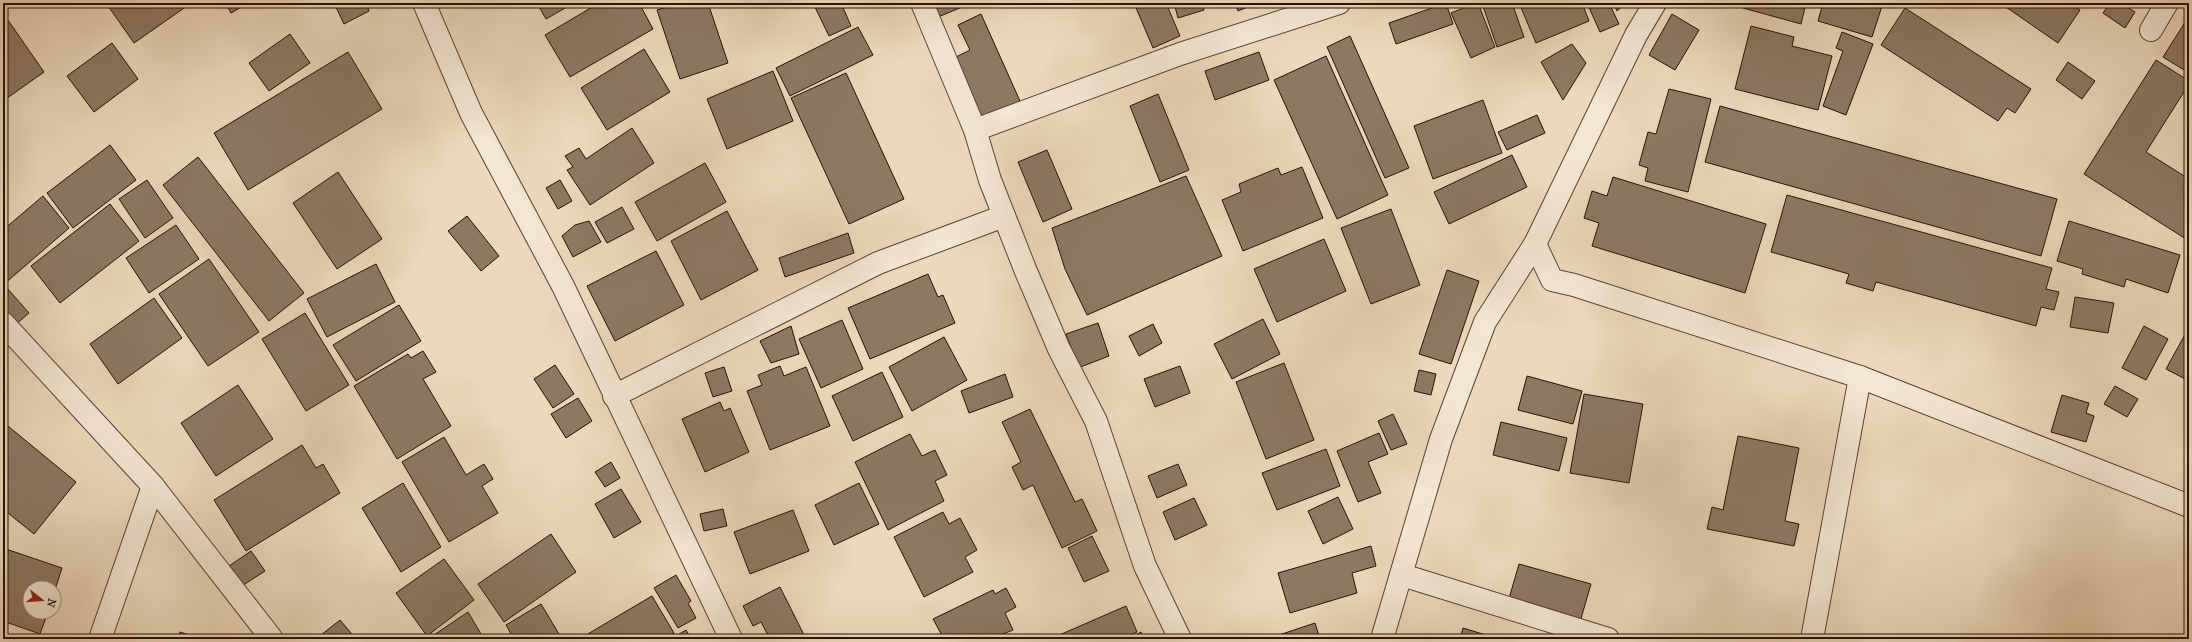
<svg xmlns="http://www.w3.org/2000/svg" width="2192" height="642" font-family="'IM FELL French Canon',serif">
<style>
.building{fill:#8d7864;stroke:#271106}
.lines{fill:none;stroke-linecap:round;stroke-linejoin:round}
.minor-casing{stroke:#584333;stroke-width:24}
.minor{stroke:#f3e6d3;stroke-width:22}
</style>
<rect width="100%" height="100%" fill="#ecd8bb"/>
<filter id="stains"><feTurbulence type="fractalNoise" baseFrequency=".005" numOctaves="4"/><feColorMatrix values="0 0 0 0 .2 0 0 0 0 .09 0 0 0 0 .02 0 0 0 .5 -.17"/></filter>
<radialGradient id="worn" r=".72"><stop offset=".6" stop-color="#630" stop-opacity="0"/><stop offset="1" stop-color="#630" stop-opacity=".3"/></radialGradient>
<g class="building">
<path d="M106,3H185L187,6L134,43Z"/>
<path d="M225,3H248L231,13Z"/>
<path d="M334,3H366L369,11L344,24Z"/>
<path d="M537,3H574L546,19Z"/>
<path d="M599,3H639L653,29L570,77L545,35Z"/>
<path d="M679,3H708L728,63L680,79L657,10Z"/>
<path d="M813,3H841L851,26L829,36Z"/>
<path d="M932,3H972L938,17Z"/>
<path d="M1134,3H1166L1180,36L1153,48Z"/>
<path d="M1174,3H1202L1204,10L1178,18Z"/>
<path d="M1235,3H1257L1238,11Z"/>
<path d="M1446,3L1453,24L1396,44L1389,23Z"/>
<path d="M1476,3H1478L1495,47L1471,58L1451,13Z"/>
<path d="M1482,3H1512L1524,37L1497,47Z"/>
<path d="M1519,3H1582L1589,21L1536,43Z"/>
<path d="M1587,3H1609L1619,24L1600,32Z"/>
<path d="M1613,3H1626L1617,11Z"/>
<path d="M1745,3H1806L1801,24L1743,8Z"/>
<path d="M1823,3H1883L1872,37L1818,21Z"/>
<path d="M2000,3H2070L2080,10L2058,43Z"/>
<path d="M2110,3H2121L2135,12L2125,28L2103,13Z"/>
<path d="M1905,8L2031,89L2015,113L2007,108L1998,121L1881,45Z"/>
<path d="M3,13L44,72L3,101Z"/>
<path d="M981,14L1020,101L982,119L954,58L970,50L958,25Z"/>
<path d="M1672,14L1699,30L1675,70L1649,55Z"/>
<path d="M2189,16V73L2163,57Z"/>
<path d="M1751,26L1794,37L1792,46L1832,56L1818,110L1735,89Z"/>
<path d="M858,27L873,55L790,96L776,68Z"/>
<path d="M1842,32L1873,44L1846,115L1823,106L1843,51L1836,48Z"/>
<path d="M290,34L310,63L269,91L249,63Z"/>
<path d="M1350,36L1409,168L1385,178L1327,47Z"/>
<path d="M112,43L138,79L94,112L67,76Z"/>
<path d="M1572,44L1586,63L1563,100L1541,62Z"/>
<path d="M644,49L670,92L607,130L581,88Z"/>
<path d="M348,52L382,109L248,190L214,133Z"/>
<path d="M1259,52L1269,80L1215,100L1205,71Z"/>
<path d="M1326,56L1388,195L1337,219L1274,80Z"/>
<path d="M2156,60L2189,81V84L2146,152L2189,179V241L2084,174Z"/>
<path d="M2068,62L2095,81L2082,99L2056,80Z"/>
<path d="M773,71L793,121L727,149L707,99Z"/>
<path d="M846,73L904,199L849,224L791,98Z"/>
<path d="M1669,89L1711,99L1688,192L1645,181L1648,168L1639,165L1648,132L1656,134Z"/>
<path d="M1158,94L1189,170L1160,182L1130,106Z"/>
<path d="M1483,100L1502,153L1433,179L1414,126Z"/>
<path d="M1720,106L2057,199L2041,256L1705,162Z"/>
<path d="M1537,115L1545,133L1507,150L1498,132Z"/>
<path d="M632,128L654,163L590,205L567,170L573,167L565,156L579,148L586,159Z"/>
<path d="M110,145L136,180L73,228L47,193Z"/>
<path d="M1047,150L1072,209L1043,222L1018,162Z"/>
<path d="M1512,155L1527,187L1449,224L1434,192Z"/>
<path d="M198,157L304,293L269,321L163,185Z"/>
<path d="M705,163L726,202L657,241L635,202Z"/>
<path d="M1302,167L1323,218L1243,251L1222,200L1241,192L1239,184L1278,168L1281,175Z"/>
<path d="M338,172L382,239L337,269L293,203Z"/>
<path d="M1186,176L1222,256L1087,315L1065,269L1052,228Z"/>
<path d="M1613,177L1766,224L1745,293L1592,246L1599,223L1584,218L1592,191L1607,196Z"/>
<path d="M147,180L173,218L145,238L119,199Z"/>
<path d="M560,180L572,201L558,209L546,188Z"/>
<path d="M1787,195L2052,268L2046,289L2059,292L2054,310L2041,307L2036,326L1876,282L1873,291L1846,283L1849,274L1771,252Z"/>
<path d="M43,196L69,228L3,285V230Z"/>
<path d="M110,204L139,241L60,303L31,266Z"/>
<path d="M622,207L634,229L607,243L595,222Z"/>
<path d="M1391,209L1420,285L1371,304L1341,228Z"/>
<path d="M727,211L758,270L701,300L671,241Z"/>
<path d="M467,216L499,256L481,271L448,231Z"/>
<path d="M589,221L601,242L573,257L562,236L575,225Z"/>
<path d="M2069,221L2180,255L2168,293L2126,279L2124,287L2082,274L2083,269L2057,261Z"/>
<path d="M176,225L199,259L149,293L126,258Z"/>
<path d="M848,233L854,253L785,277L779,258Z"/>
<path d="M1324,239L1346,291L1277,322L1254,269Z"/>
<path d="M656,251L684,305L615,341L587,286Z"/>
<path d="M209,259L259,332L208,366L159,294Z"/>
<path d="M376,264L395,302L327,337L307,299Z"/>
<path d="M1447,270L1479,281L1451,364L1419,354Z"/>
<path d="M928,274L938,297L943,295L955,323L870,359L848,308Z"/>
<path d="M7,288L29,313L14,326L3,314V292Z"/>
<path d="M2075,297L2114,303L2108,333L2070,327Z"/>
<path d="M154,298L182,338L118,384L90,344Z"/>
<path d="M399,305L421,341L356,381L333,345Z"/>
<path d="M305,313L349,385L306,411L262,339Z"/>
<path d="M1263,319L1280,354L1232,379L1214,344Z"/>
<path d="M842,320L863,369L821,388L799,339Z"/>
<path d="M1098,323L1109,356L1078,368L1066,334Z"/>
<path d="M1153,324L1162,343L1139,356L1129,336Z"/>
<path d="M791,326L799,354L771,363L760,341Z"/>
<path d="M2144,326L2168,339L2146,380L2122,368Z"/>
<path d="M2188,329H2189V381L2166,369Z"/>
<path d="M944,337L967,380L912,411L889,367Z"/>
<path d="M423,351L436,372L423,379L451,426L397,459L354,386L408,354L411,358Z"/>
<path d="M1284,363L1314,440L1266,459L1236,382Z"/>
<path d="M555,365L574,394L553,408L534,379Z"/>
<path d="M780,366L784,376L806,367L830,426L770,450L747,391L762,385L758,375Z"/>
<path d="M1180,366L1190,393L1155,407L1144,379Z"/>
<path d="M724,367L732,391L713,397L705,373Z"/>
<path d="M1419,370L1436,374L1431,395L1414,391Z"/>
<path d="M882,372L903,417L853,441L832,396Z"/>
<path d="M1005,374L1013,397L969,413L961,391Z"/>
<path d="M1527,376L1582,391L1573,424L1518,410Z"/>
<path d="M238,385L273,439L216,476L181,423Z"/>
<path d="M2115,386L2138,399L2127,417L2104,404Z"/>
<path d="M1584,394L1643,404L1629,483L1570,473Z"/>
<path d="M2062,395L2089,403L2086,413L2094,416L2086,442L2051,432Z"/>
<path d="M578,398L592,421L566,438L551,414Z"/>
<path d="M720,402L724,411L730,408L749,452L705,472L682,419Z"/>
<path d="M1030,409L1075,502L1082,499L1097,531L1062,548L1033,485L1023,490L1012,467L1021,462L1002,422Z"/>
<path d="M1393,414L1407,444L1391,450L1378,421Z"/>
<path d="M3,422L76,482L34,534L3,509Z"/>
<path d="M1501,422L1567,438L1559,471L1493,455Z"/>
<path d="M1379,433L1388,454L1368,462L1381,493L1358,502L1337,451Z"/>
<path d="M910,434L922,456L935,450L947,475L935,481L944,501L888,530L855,462Z"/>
<path d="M1738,436L1799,448L1785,521L1799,524L1794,546L1707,529L1712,507L1723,510Z"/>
<path d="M444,437L466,475L484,464L493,479L482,486L498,513L449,542L402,462Z"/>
<path d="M302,445L316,468L323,464L340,493L246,551L214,500Z"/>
<path d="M1326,449L1340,486L1277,510L1262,473Z"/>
<path d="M611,462L620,478L605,487L595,472Z"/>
<path d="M1178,464L1187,485L1157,498L1148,476Z"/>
<path d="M403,483L441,547L401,572L362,508Z"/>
<path d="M859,483L879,524L834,545L815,505Z"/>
<path d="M621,489L641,522L614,538L595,504Z"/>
<path d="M1338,497L1353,529L1323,544L1308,511Z"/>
<path d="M1194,498L1207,525L1175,540L1163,512Z"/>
<path d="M723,509L727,526L704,531L700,514Z"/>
<path d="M793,510L809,551L750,574L734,532Z"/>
<path d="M943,512L949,524L960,518L977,550L965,557L973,572L924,597L894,537Z"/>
<path d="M551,534L576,572L504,622L478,584Z"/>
<path d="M1092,536L1109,571L1084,582L1068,548Z"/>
<path d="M1371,546L1376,566L1352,573L1357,593L1290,613L1278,573Z"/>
<path d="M3,548L62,568L54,593V588H30V612H48L40,634L3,621Z"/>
<path d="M251,551L265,571L242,586L229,566Z"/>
<path d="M444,559L474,600L427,636L396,593Z"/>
<path d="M1519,564L1591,584L1580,622L1508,602Z"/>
<path d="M676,575L691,601L688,603L696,618L678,628L654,588Z"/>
<path d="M780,587L806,639H770L761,622L753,626L743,606Z"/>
<path d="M1006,588L1016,607L1005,613L1013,630L990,639H944L933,619L993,590L995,594Z"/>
<path d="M652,596L674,633L663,639H589L586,635Z"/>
<path d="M541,604L562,639H514L506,625Z"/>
<path d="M1126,606L1137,632L1120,639H1058L1057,636Z"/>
<path d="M468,612L484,639H428Z"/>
<path d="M340,620L356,639H316Z"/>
<path d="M1315,623L1320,639H1267Z"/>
<path d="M1463,628L1486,635L1485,639H1460Z"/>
<path d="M686,630L691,639H671Z"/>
<path d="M180,632L202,639H178Z"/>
<path d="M1141,632L1144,639H1128Z"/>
</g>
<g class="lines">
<defs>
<g id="minor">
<path d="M424,3L471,113L563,286L731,639"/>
<path d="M922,3L975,130L990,180L1025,269L1059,349L1096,421L1145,566L1180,639"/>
<path d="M2151,30L2167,3"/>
<path d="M975,130L1180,54L1339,3"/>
<path d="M1535,244L1552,280L1574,285L1860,377L2189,506"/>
<path d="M3,323L153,486L272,639"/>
<path d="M614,396L878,263L1004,216"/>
<path d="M1402,575L1608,639"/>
<path d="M100,639L153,486"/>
<path d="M1382,639L1441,439L1485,322L1535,244L1636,35L1655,3"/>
<path d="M1812,639L1860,377"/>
</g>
</defs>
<use href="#minor" class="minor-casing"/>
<use href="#minor" class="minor"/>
</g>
<rect width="2192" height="642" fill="none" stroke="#ecd8bb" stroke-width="16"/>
<rect x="4" y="4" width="2184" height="634" fill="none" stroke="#271106" stroke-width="2"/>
<rect x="8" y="8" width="2176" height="626" fill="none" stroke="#271106"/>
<g transform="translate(42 600) rotate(107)"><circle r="19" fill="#f3e6d3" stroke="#a19181"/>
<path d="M0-3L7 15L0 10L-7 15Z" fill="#8f2418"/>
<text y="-6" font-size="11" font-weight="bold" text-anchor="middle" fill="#271106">N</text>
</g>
<rect width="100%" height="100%" filter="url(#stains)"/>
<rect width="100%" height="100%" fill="url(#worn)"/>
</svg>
